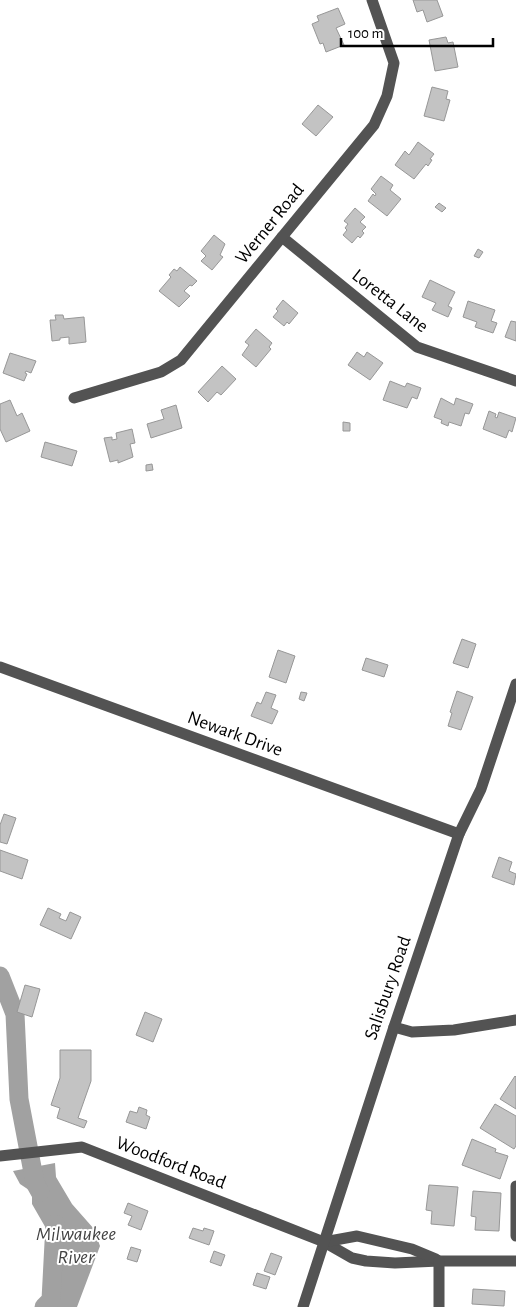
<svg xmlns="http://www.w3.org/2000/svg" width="516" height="1307" font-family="'Alegreya Sans',sans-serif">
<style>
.water{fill:#a1a1a1}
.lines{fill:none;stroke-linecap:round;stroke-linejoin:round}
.river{stroke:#a1a1a1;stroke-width:19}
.building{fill:#c3c3c3;stroke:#979797}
.minor{stroke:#535353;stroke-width:11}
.labels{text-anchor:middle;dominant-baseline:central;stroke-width:4;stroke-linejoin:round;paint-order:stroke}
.street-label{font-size:19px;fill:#000;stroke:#fff}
.water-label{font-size:20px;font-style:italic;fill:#424242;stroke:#fff}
</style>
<rect width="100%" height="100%" fill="#fff"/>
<path class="water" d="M55,1163L56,1177L72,1204L94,1229L100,1246L77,1307H42L46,1302L49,1295L58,1286L60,1272L51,1237L32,1204V1192L20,1184L13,1171Z"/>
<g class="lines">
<g class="river">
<path d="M0,976L15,1014L19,1099L35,1183L40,1192"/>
<path d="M44,1307L51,1300L55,1224"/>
</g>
</g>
<g class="building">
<path d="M413,0H437L443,16L427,22L423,10L417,12Z"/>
<path d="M338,8L345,24L336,28L344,45L326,52L323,43L320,44L312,24L319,21L317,16Z"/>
<path d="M446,37L448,43L453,42L458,67L435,71L429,40Z"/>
<path d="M432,87L448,91L446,99L450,100L444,121L424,116Z"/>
<path d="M318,105L333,117L316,136L302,124Z"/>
<path d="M418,142L434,154L430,159L432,160L428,166L426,164L414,179L395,165L405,151L409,155Z"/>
<path d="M381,176L393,185L390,190L401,199L387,216L368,201L373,194L375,196L376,194L371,189Z"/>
<path d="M439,203L446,208L442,212L435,207Z"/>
<path d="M355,208L365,217L360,222L366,227L362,231L364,233L360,238L358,236L352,243L343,235L347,230L345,228L348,224L344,221Z"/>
<path d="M214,235L225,244L220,255L223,257L212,270L201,261L206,256L201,251Z"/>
<path d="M478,249L483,252L479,258L474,256Z"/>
<path d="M180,267L197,281L192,286L190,285L184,291L190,296L179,307L159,291L171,277L169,275L174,269L177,271Z"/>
<path d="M430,280L455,292L448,306L452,308L448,317L432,310L436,303L422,297Z"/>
<path d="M283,300L298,313L289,324L287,322L284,326L273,317L278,311L276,309Z"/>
<path d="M468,301L495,310L491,321L497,323L493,333L475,327L477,322L463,317Z"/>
<path d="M55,315H63L64,319L84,317L86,342L69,344V337L60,338V340L52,341L50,320H56Z"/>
<path d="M511,321L516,322V341L505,337Z"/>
<path d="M256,329L272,343L269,347L271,349L256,367L242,355L249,345L245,342Z"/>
<path d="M357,352L364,357L367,352L383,363L370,380L348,365Z"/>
<path d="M10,353L36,361L31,373L26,371L25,373L27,374L24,381L3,373Z"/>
<path d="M222,366L236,379L221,395L217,392L208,402L198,392Z"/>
<path d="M390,381L405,387L407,383L421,388L417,399L412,397L407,408L383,400Z"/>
<path d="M441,398L454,405L456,398L473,404L469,414L465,413L461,426L449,422L448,426L441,423L442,420L434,417Z"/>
<path d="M10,400L17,416L22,413L30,431L6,442L0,429V404Z"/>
<path d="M176,405L182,428L151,438L147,424L164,419L161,410Z"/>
<path d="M489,411L496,414L495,417L497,418L499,412L516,418L512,432L509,430L506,438L483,429Z"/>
<path d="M343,422L350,423V431H343Z"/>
<path d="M132,429L135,443L130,444L133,457L118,463V460L110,462L104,438L112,437V440L117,439L116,433Z"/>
<path d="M45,442L77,451L72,466L41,457Z"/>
<path d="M152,464L153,470L146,471V465Z"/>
<path d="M462,639L476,644L468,668L453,663Z"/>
<path d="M278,650L295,656L286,683L269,677Z"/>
<path d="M366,658L388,665L384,677L362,670Z"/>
<path d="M457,691L473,697L461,730L448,726L452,713L450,712Z"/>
<path d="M266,692L276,695L271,708L278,711L272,724L251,716L257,702L261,704Z"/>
<path d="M301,692L307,693L304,701L299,699Z"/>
<path d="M4,814L16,818L7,844L0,842V825Z"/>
<path d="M0,850L28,860L22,879L0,871Z"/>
<path d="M499,857L512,862L509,871L516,874L514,885L492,877Z"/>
<path d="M48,908L61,914L59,918L66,921L70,912L81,917L71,939L40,925Z"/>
<path d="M25,985L40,989L32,1017L17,1012Z"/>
<path d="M145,1012L162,1019L153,1042L136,1035Z"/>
<path d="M60,1050H91V1081L78,1118L87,1121L84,1128L57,1118L60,1108L51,1105L60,1078Z"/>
<path d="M515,1076L516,1077V1109L500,1099Z"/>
<path d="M495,1104L516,1116V1146L514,1149L480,1128Z"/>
<path d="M139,1107L147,1110L146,1115L150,1117L146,1129L126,1122L130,1111L137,1113Z"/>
<path d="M472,1139L496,1149L495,1152L508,1156L500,1179L462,1165Z"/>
<path d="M429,1185L458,1187L454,1226L431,1224L432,1211L426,1210Z"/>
<path d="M473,1191L501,1193L499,1231L475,1230L476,1217L471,1216Z"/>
<path d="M128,1203L148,1211L141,1230L128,1225L132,1216L124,1213Z"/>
<path d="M193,1228L203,1231L204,1228L214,1231L209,1245L189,1238Z"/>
<path d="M131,1247L141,1250L137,1262L127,1259Z"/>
<path d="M214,1251L225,1255L221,1266L210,1262Z"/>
<path d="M271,1253L282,1257L275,1275L264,1271Z"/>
<path d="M257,1273L270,1277L266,1289L253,1285Z"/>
<path d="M473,1289L505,1291L504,1306L472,1304Z"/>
</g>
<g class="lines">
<g class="minor">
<path d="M282,237L417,347L516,381"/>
<path d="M74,398L161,372L181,360L374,125L387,96L394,63L372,0"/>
<path d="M0,667L459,834"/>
<path d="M394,1027L412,1032L454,1030L516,1020"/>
<path d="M0,1156L82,1147L324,1242L352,1258L366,1261L395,1263L439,1261H516"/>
<path d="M516,1186V1236"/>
<path d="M324,1242L357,1236L412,1249L436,1259"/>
<path d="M303,1307L394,1027L459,834L481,789L516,684"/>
<path d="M439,1307V1261"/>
</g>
</g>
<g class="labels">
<g class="street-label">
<text transform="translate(270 224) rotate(-51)">Werner Road</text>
<text transform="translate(390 301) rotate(38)">Loretta Lane</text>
<text transform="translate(235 734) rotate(20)">Newark Drive</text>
<text transform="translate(388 988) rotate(-71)">Salisbury Road</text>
<text transform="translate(171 1163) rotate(21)">Woodford Road</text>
</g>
<g class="water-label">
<text x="76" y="1234">Milwaukee<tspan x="76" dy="23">River</tspan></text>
</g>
</g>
<path d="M341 38v8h152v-8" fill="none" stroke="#000000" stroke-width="2.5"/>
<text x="348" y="38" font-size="15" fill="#000000" stroke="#ffffff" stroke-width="4" paint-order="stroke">100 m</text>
</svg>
